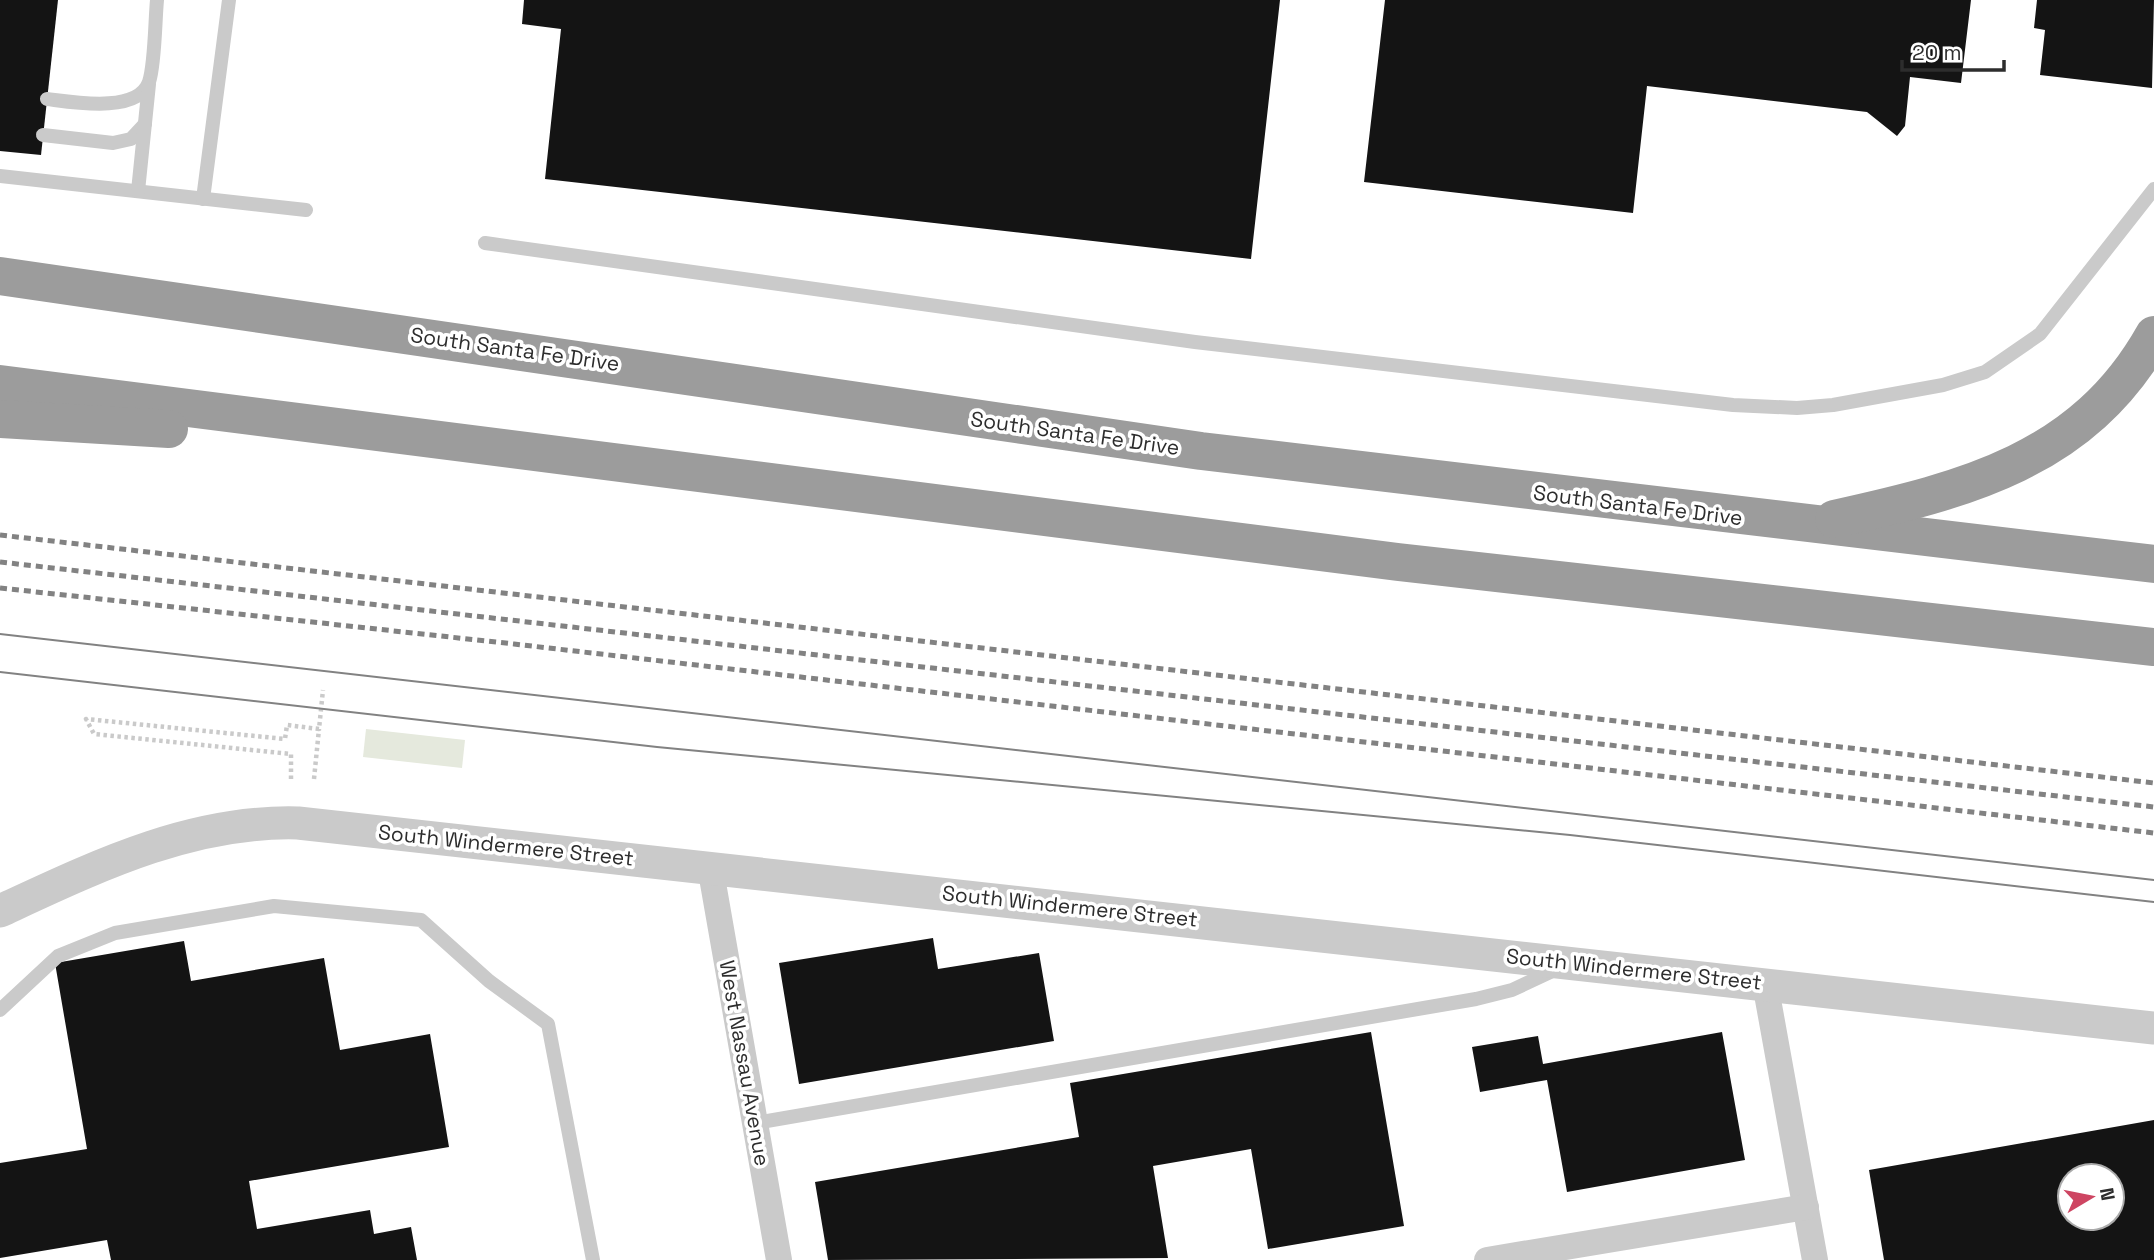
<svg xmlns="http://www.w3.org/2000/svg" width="2154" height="1260" font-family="'Space Grotesk',sans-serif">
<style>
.green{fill:#e5e9dd}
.building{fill:#141414;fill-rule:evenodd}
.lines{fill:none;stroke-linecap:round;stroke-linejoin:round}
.path{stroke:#cacaca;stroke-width:4.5;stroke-dasharray:3.5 3.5;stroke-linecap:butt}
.service{stroke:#cacaca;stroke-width:14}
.minor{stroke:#cacaca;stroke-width:26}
.tertiary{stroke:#cacaca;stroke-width:33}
.trunk{stroke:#9c9c9c;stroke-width:38}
.tram{stroke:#828282;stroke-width:2}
.rail{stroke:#828282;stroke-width:5;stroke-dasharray:7 5;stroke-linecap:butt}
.labels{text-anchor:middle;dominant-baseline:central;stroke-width:7;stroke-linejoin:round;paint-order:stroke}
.street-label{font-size:21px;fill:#2d2d2d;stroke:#fff}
</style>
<rect width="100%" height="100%" fill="#fff"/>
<path class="green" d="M366,729L465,740L462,768L363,757Z"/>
<g class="building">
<path d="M0,0H58L41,155L0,151Z"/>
<path d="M524,0H1280L1251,259L545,179L561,29L522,24Z"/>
<path d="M1385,0H1971L1961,83L1910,77L1905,126L1897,136L1867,112L1647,86L1633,213L1364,182Z"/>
<path d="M2037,0H2154L2152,88L2040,75L2045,30L2034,28Z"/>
<path d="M933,938L938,969L1039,953L1054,1041L799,1084L779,963Z"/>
<path d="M184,941L191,981L324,958L340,1050L430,1034L449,1147L249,1181L257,1229L370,1210L374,1234L411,1227L417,1260H111L107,1240L0,1258V1163L87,1149L55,963Z"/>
<path d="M1371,1032L1404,1226L1268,1249L1251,1149L1153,1166L1168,1258L828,1260L815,1182L1079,1137L1070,1083Z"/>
<path d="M1722,1032L1745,1160L1567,1192L1547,1080L1480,1092L1472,1047L1538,1036L1543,1064Z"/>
<path d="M2154,1120V1260H1884L1869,1170ZM2070,1176H2112V1218H2070Z"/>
</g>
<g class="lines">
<g class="path">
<path d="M291,779V754L94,734L86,719L285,739L287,725L319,729L323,690"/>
<path d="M314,779L319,729"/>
</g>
<g class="service">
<path d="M47,99C72,102 138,114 149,82C155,64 155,21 157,0"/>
<path d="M43,135L113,143L131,139L145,124"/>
<path d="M0,176L306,210"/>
<path d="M138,191L149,84"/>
<path d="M203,199L229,0"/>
<path d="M485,243L1195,342L1733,405L1797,408L1833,405L1943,385L1985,372L2040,334L2154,189"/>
<path d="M0,1010L58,956L115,933L274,906L421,920L489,981L548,1024L593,1260"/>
<path d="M755,1123L1476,999L1512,990L1559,968"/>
</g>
<g class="minor">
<path d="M710,866L779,1260"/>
<path d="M1765,983L1815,1260"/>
<path d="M1487,1260L1806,1207"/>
</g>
<path class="tertiary" d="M0,911C95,867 191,820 298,823L2154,1028"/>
<g class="trunk">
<path d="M0,276L1201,451L2154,564"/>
<path d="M0,384L1398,562L2154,647"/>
<path d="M0,419L169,429"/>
<path d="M1834,519C1965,490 2083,461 2154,335"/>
</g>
<g class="tram">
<path d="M0,634L2154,880"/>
<path d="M0,672L657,747L1570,835L2154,902"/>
</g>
<g class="rail">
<path d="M0,535L2154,783"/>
<path d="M0,562L2154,807"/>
<path d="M0,588L514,644L2154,833"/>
</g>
</g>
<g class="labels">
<g class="street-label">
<text transform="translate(515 349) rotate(8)">South Santa Fe Drive</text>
<text transform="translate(1075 433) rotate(8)">South Santa Fe Drive</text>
<text transform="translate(1638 505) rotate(7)">South Santa Fe Drive</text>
<text transform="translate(506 845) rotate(6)">South Windermere Street</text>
<text transform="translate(1070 906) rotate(6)">South Windermere Street</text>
<text transform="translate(1634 969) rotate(6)">South Windermere Street</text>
<text transform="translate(745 1063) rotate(80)">West Nassau Avenue</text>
</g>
</g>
<g transform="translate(2091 1197) rotate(80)"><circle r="33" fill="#ffffff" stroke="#ababab" stroke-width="2"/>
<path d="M0-5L12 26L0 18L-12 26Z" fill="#ce4562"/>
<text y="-10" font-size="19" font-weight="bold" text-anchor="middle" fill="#2d2d2d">N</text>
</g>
<path d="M1902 60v10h102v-10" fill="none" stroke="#2d2d2d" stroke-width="3.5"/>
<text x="1912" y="60" font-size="21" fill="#2d2d2d" stroke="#ffffff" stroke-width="5" paint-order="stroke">20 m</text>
</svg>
